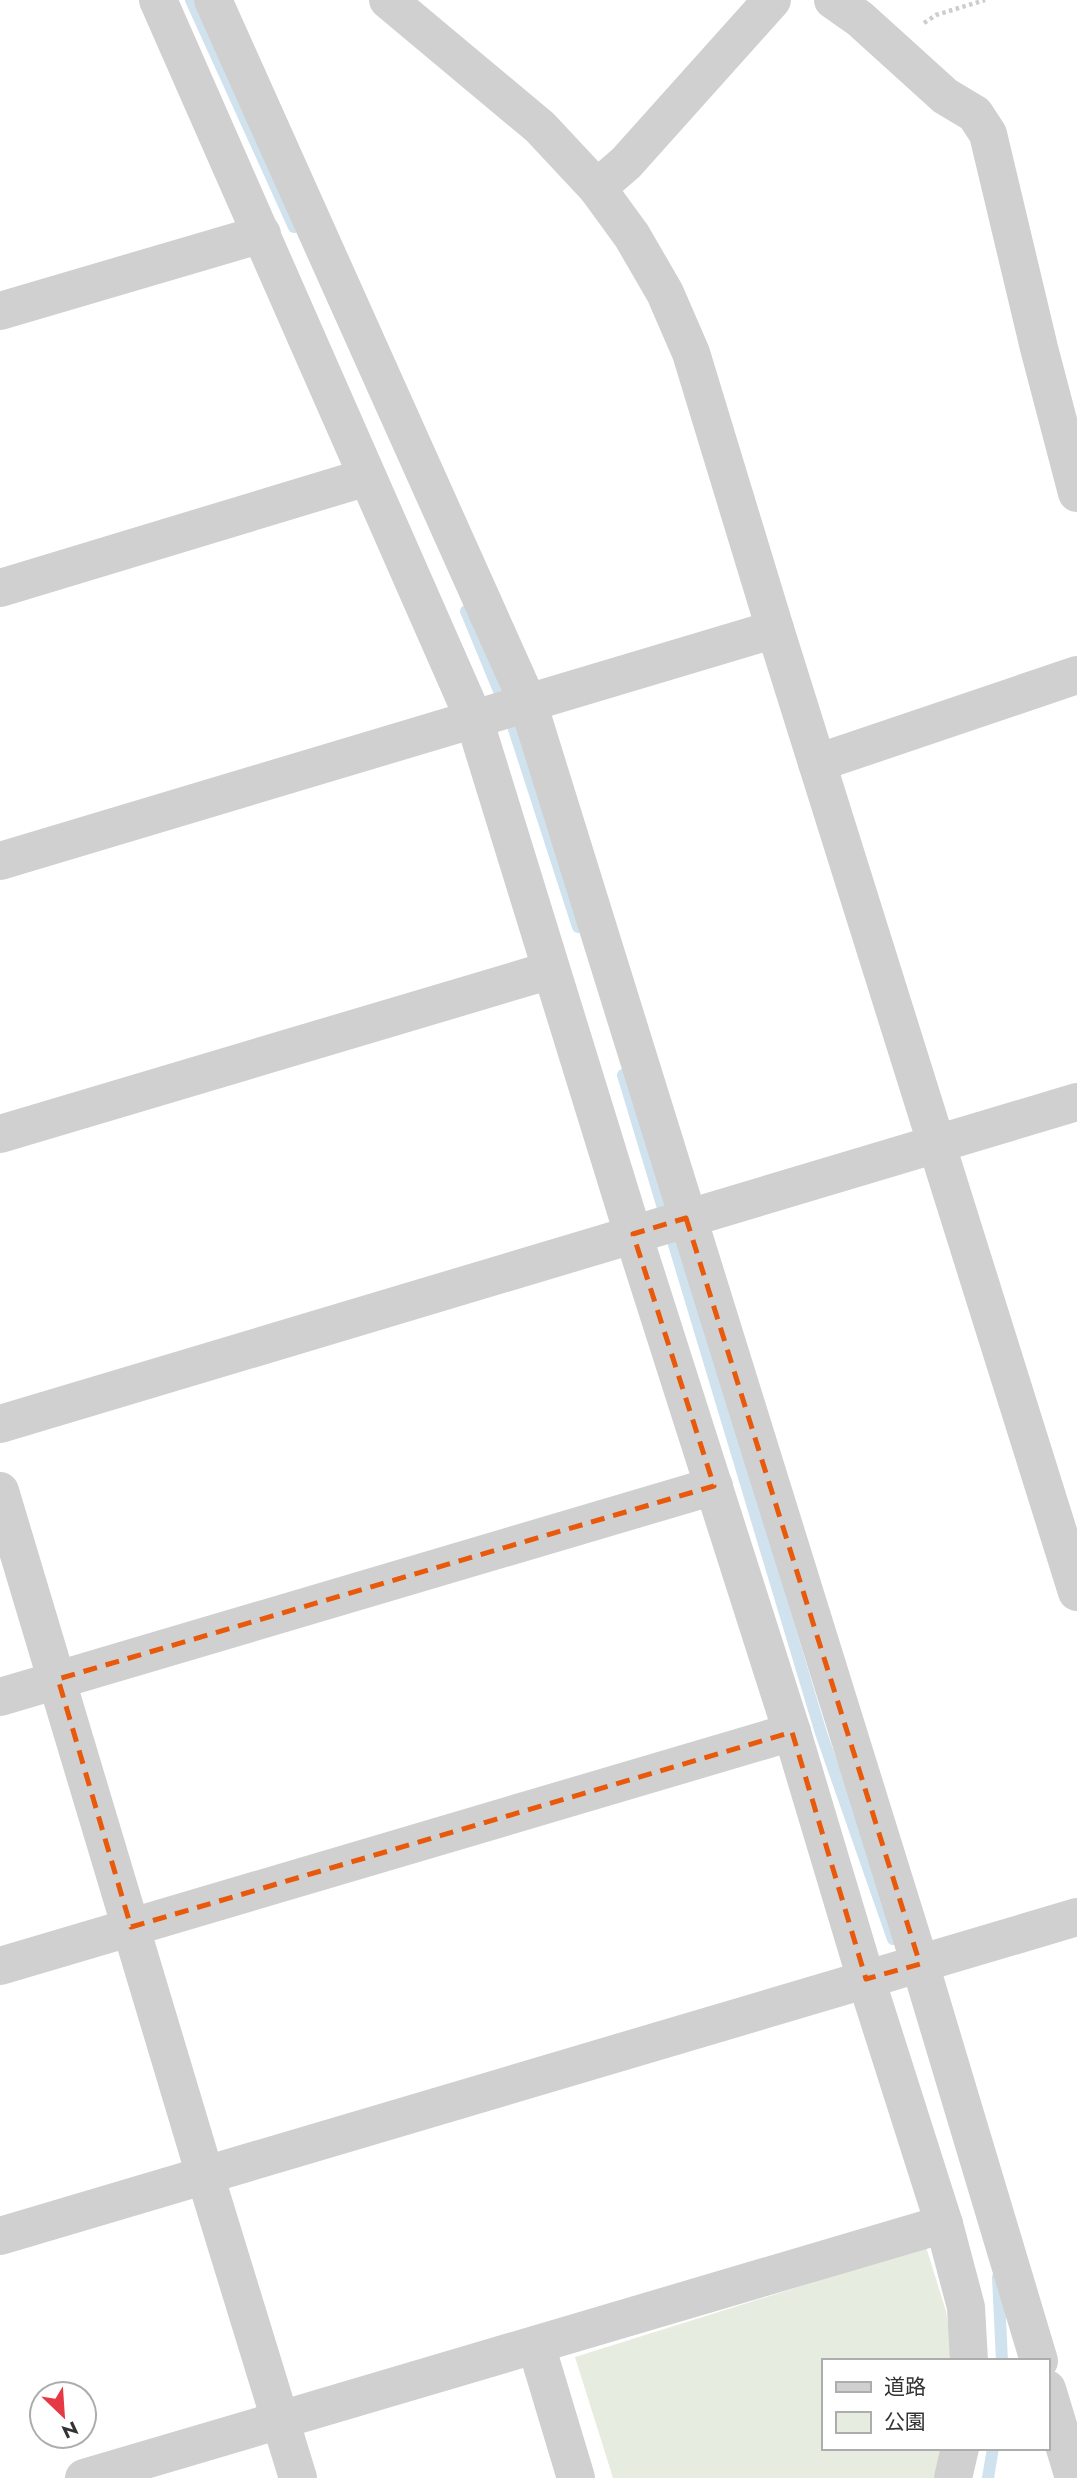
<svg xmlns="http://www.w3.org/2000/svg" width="1077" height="2478" font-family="Jost,'Noto Sans JP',sans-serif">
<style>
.green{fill:#e6ecdf}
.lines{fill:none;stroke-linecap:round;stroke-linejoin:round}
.stream{stroke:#cfe2ee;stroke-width:12}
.path{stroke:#cdcdcd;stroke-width:4.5;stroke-dasharray:3.5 3.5;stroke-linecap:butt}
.minor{stroke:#d0d0d0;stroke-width:38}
.marked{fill:none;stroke:#e8590c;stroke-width:5;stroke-dasharray:14 9;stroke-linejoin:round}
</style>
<rect width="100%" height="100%" fill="#fff"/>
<path class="green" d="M926,2247L946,2311L954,2361H823V2448H942L934,2478H613L575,2357Z"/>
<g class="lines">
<g class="stream">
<path d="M191,0L294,227"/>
<path d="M466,611L511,720L578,927"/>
<path d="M623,1075L821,1733L893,1939"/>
<path d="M998,2277L1002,2361"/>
<path d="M988,2478L993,2448"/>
</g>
<path class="path" d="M924,23L936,15L985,0"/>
<g class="minor">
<path d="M158,0L474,719L633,1234L792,1732L866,1979L944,2224L966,2307L969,2361"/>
<path d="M213,0L528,703L920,1964L1039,2361"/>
<path d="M388,0L540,127L597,188L632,236L665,293L691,353L775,629L1077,1592"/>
<path d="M833,0L860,19L945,96L975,114L988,134L1039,348L1077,493"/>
<path d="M597,188L626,163L772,0"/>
<path d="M0,311L262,234"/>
<path d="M0,588L367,477"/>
<path d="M817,763L1077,675"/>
<path d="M0,861L775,629"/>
<path d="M0,1134L551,970"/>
<path d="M0,1424L1077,1102"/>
<path d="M0,1491L205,2175L298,2478"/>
<path d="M0,1697L714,1486"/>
<path d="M0,1966L792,1732"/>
<path d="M0,2236L1077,1917"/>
<path d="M536,2345L576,2478"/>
<path d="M1047,2389L1074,2478"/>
<path d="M84,2478L944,2224"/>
<path d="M953,2478L960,2448"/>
</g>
</g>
<path class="marked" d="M686,1218L920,1964L866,1979L792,1732L131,1927L58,1679L714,1486L633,1234Z"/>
<rect x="822" y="2359" width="228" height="91" fill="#ffffff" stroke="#adadad" stroke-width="2"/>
<rect x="836" y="2382" width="35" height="10" fill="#d0d0d0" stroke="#adadad" stroke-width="2"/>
<text x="884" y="2394" font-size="21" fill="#333333">道路</text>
<rect x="836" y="2412" width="35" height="21" fill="#e6ecdf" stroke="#adadad" stroke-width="2"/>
<text x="884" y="2429" font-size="21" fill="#333333">公園</text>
<g transform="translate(63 2415) rotate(155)"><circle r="33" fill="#ffffff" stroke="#adadad" stroke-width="2"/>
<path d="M0-5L12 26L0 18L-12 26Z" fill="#e63946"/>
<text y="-10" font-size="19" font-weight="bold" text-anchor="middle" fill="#333333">N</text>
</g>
</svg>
